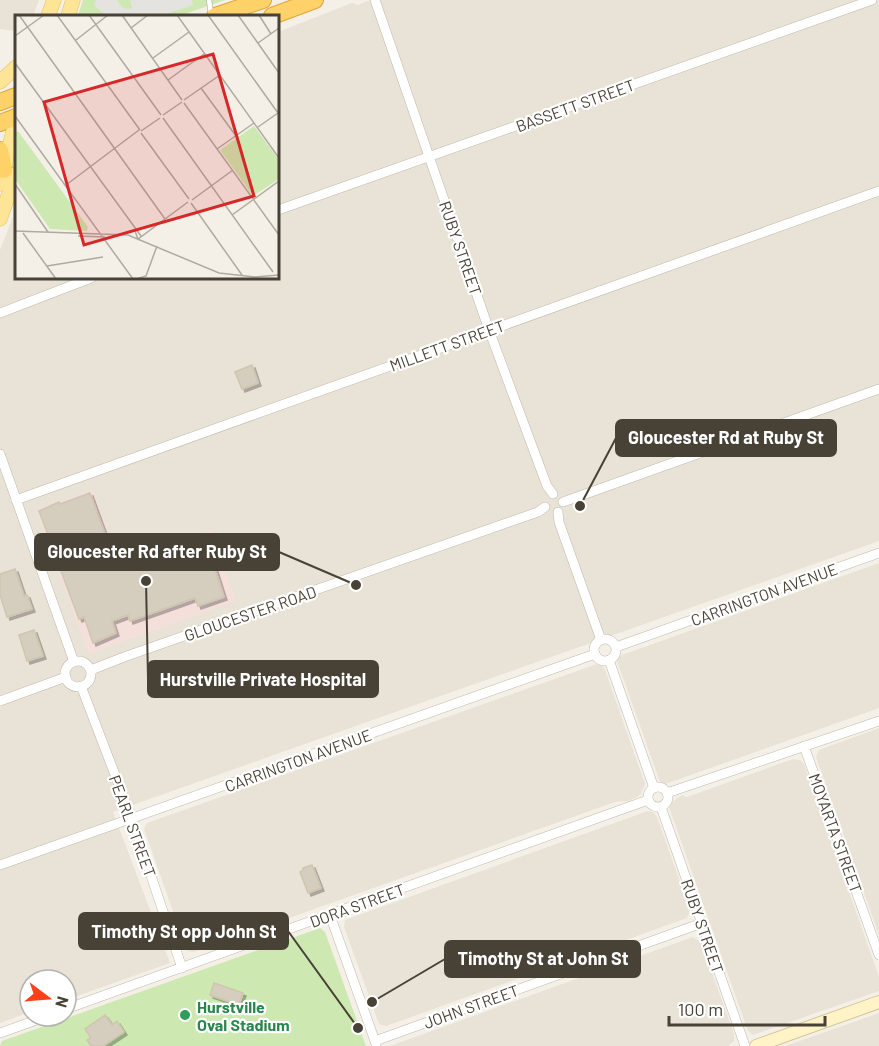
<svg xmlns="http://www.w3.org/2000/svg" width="879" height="1046" font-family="Barlow,sans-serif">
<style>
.residential{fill:#e8e3d6}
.medical{fill:#f4dfdb}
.green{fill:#cde8b0}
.parking{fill:#e5e3df}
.building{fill:#d5cdbd;stroke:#d0c5b0;stroke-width:1.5;filter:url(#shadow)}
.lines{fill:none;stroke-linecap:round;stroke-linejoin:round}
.lane-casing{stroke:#bfb9aa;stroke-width:6}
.street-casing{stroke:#bfb9aa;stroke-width:10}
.secondary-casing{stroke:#d4c597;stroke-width:14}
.primary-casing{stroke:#e4c265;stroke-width:15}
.highway-casing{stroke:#dea638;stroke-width:18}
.lane{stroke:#fff;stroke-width:4.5}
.street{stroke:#fff;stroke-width:9}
.secondary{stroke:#fff3c7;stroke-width:12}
.primary{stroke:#fee496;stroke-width:14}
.highway{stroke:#fed169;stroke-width:16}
.leisure-dot{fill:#2e9e5b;stroke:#fff;stroke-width:2}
.labels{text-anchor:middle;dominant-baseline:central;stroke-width:4.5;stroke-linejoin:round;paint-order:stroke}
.street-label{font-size:16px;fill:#474136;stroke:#fff}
.leisure-label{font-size:16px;font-weight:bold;fill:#27864d;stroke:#fff;text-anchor:start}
.inset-road{fill:none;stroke:#afaaa1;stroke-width:1.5}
.view{fill:#d62828;fill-opacity:0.15;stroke:#d62828;stroke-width:3}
.inset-edge{fill:none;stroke:#474136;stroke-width:3}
.leader{fill:none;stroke:#474136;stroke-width:2}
.callout-dot{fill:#474136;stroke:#fff;stroke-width:2}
.callout{fill:#474136;stroke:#474136;stroke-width:2}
.callout-label{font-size:18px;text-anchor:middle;font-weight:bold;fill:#fff}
</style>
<defs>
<filter id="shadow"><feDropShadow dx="3" dy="3" stdDeviation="0" flood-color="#0004"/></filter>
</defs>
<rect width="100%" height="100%" fill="#f4f0e8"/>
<g class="residential">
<path d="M0,0H39L33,16H16V31L0,29Z"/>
<path d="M370,0H879V541L113,812L170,963L66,1000V980H30V1012L0,1023V250L16,209V278H278V32L352,3L358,5Z"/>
<path d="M879,563V708L671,782L665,784L660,782L617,661L619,656Z"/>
<path d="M597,664L602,666L605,670L645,784L641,794L637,797L628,801L615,802L194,952L187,951L144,829L147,823Z"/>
<path d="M879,728V935L816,757L819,750Z"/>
<path d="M793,759L800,760L804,764L879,977V991L753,1035L748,1031L669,807L672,802L682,795L687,797Z"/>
<path d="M648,811L653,812L657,817L689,907V914L687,918L386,1026L379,1024L344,927L345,920Z"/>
<path d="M693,937L701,942L734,1034V1041L728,1046H390Z"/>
<path d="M879,1013V1046H785L834,1029Z"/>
</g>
<path class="medical" d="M93,490L119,562L211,529L236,601L88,654L38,514L41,508Z"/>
<g class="green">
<path d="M83,0H225L179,16H78Z"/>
<path d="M320,928L325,932L366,1046H0L2,1041Z"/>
</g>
<path class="parking" d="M96,0H117L123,8L128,9L132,8L130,1L133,0H192L193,5L160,16H106L94,5Z"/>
<g class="building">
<path d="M252,365L258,383L242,389L235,372Z"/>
<path d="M90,493L117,567L159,552L164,555L191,546L190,543L201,539L202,542L206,541L224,597L198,606L195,598L130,621L128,615L112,621L116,633L93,643L84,617L79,619L55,555L57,554L51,537L49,538L39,511L59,502L60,504Z"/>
<path d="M15,569L24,596L27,595L32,609L7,617L0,595V574Z"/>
<path d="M34,630L43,656L27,661L19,635Z"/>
<path d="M312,865L321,888L308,893L300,872L303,870V868Z"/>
<path d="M214,983L243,993L239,1005L210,995Z"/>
<path d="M105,1015L112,1025L117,1021L124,1032L103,1046H91L87,1040L91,1038L85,1029Z"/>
</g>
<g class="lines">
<defs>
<path id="lane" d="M209,0L211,14"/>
<g id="street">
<path d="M375,0L489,330L547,486L553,494"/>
<path d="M278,210L872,0"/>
<path d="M0,313L91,278"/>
<path d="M0,454L74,662"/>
<path d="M16,500L879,191"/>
<path d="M563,502L879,389"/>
<path d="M558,512L559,522L601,640"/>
<circle cx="605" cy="650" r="11"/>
<path d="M616,647L879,553"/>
<path d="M609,660L654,788"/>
<circle cx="78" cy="674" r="13"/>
<path d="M91,670L124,657L538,512L545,507"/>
<path d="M81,686L132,819L182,968"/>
<path d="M0,701L66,677"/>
<path d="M804,746L879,955"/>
<circle cx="658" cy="797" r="10"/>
<path d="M667,793L879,721"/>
<path d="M661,807L745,1046"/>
<path d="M0,865L595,654"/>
<path d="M330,915L376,1044"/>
<path d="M66,1009L648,800"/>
<path d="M0,1033L48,1016"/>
<path d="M375,1041L702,923"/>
</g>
<path id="secondary" d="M756,1046L879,1002"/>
<g id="primary">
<path d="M48,16L54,0"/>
<path d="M68,16L73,0"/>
<path d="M0,82L16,67"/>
<path d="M0,184L16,120"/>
<path d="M0,219L16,174"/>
</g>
<g id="highway">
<path d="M215,16L263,0"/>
<path d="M272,16L315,0"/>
<path d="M0,102L16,96"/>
<path d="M0,123L16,117"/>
<path d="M0,150L4,170"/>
</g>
</defs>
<use href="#lane" class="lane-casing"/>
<use href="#street" class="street-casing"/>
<use href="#secondary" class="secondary-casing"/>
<use href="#primary" class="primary-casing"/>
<use href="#highway" class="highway-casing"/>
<use href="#lane" class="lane"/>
<use href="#street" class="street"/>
<use href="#secondary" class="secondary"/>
<use href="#primary" class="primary"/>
<use href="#highway" class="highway"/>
</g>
<circle class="leisure-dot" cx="185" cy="1015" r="6"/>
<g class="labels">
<g class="street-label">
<text transform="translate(575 105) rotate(-20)">BASSETT STREET</text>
<text transform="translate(461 248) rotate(71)">RUBY STREET</text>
<text transform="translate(447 345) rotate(-20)">MILLETT STREET</text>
<text transform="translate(764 594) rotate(-20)">CARRINGTON AVENUE</text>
<text transform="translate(250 613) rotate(-19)">GLOUCESTER ROAD</text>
<text transform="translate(298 760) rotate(-20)">CARRINGTON AVENUE</text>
<text transform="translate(133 826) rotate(70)">PEARL STREET</text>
<text transform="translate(836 833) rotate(70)">MOYARTA STREET</text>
<text transform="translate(357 905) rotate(-20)">DORA STREET</text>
<text transform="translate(703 926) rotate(71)">RUBY STREET</text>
<text transform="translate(471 1006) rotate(-20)">JOHN STREET</text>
</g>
<g class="leisure-label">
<text x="197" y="1006">Hurstville<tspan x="197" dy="18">Oval Stadium</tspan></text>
</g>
</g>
<g transform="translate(15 15)">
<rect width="264" height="264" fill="#f4f0e8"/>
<path d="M239,111L264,145V164L238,181L205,135ZM3,116L73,212L72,216L35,214L0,164V118Z" fill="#cde8b0"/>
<path class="inset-road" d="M4,0L150,204M42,0L125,115M74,0L146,100M107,0L167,85M162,0L264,143M193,0L263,98M223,0L264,58M244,0L256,19M116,13L133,0M0,21L29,0M61,25L93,0M243,28L264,13M138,43L174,17M0,48L126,221M153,65L189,39M186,73L221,121M169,85L205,60M169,88L264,220M148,100L167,87M0,101L118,264M148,103L258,257M243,112L263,98M126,116L145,103M126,118L174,184M202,134L239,108M0,169L33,217M51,170L124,115M177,185L218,155M176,188L227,260M217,200L264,166M0,216L113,220L204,258L240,262L264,260M120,216L123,224L173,187M8,218L41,264M63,221L90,222M32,251L88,242M121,264L131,261L142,231"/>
<path class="view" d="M198,39L239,181L69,230L29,87Z"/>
<rect width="264" height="264" class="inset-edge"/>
</g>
<path class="leader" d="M580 506L616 438M356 585L279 552M146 581L148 679M358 1028L288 931M372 1002L445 959"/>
<g class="callout-dot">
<circle cx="580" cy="506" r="6"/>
<circle cx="356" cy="585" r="6"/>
<circle cx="146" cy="581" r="6"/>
<circle cx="358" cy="1028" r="6"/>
<circle cx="372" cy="1002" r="6"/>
</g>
<g class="callout">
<rect x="616" y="420" width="220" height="36" rx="6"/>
<rect x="35" y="534" width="244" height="36" rx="6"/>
<rect x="148" y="661" width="230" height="36" rx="6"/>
<rect x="79" y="913" width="209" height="36" rx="6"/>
<rect x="445" y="941" width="195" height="36" rx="6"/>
</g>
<g class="callout-label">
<text x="726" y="444">Gloucester Rd at Ruby St</text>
<text x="157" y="558">Gloucester Rd after Ruby St</text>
<text x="263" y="686">Hurstville Private Hospital</text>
<text x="184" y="938">Timothy St opp John St</text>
<text x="543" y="965">Timothy St at John St</text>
</g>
<g transform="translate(48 998) rotate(106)"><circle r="28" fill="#ffffff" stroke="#b5b3af" stroke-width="1.5"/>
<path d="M0-4.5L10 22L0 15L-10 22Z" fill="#fa4118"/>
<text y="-9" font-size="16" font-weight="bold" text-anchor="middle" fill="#474136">N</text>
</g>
<path d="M669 1016v9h156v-9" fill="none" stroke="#474136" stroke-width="3"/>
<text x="678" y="1016" font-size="18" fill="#474136" stroke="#ffffff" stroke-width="4.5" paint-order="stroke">100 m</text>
</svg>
